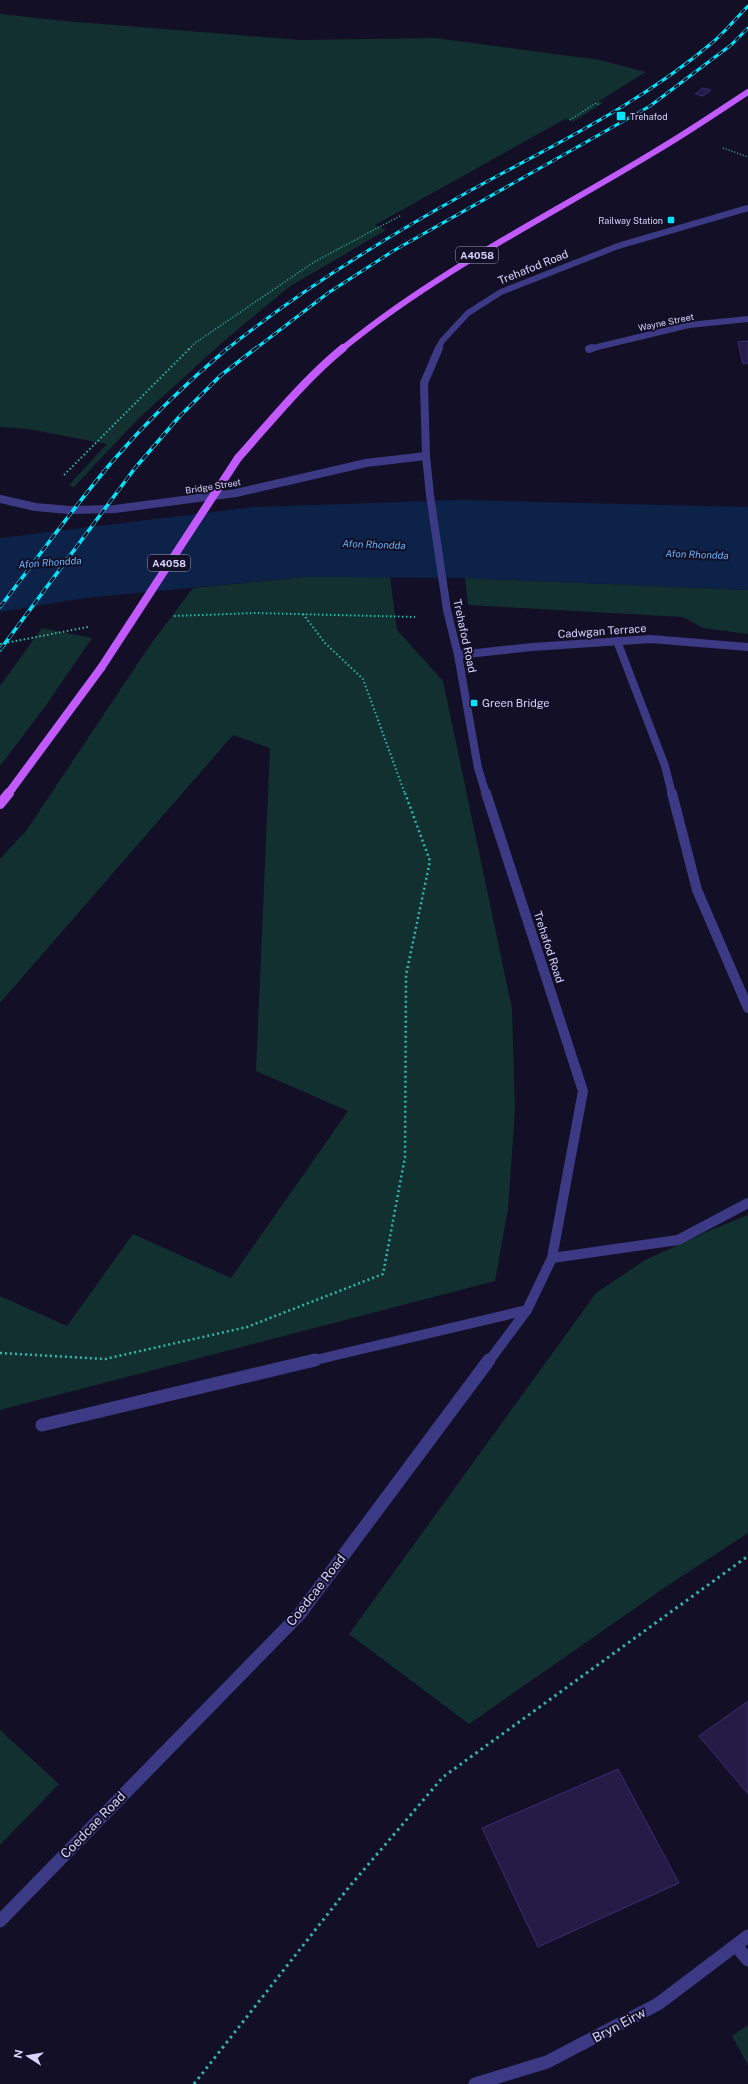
<svg xmlns="http://www.w3.org/2000/svg" width="748" height="2084" font-family="'Public Sans',sans-serif">
<style>
.green{fill:#12302f}
.water{fill:#0c2248}
.building{fill:#241b47;stroke:#3b2d73}
.lines{fill:none;stroke-linecap:round;stroke-linejoin:round}
.path-far3{stroke:#2fb8b0;stroke-width:1.5;stroke-dasharray:1 2;stroke-linecap:butt}
.path-far2{stroke:#2fb8b0;stroke-width:2;stroke-dasharray:1.5 2.5;stroke-linecap:butt}
.path-far1{stroke:#2fb8b0;stroke-width:2.5;stroke-dasharray:2 3;stroke-linecap:butt}
.path{stroke:#2fb8b0;stroke-width:3;stroke-dasharray:2.5 4;stroke-linecap:butt}
.minor-far3{stroke:#3d3a85;stroke-width:6}
.minor-far2{stroke:#3d3a85;stroke-width:8}
.minor-far1{stroke:#3d3a85;stroke-width:10}
.minor{stroke:#3d3a85;stroke-width:13}
.major-far2{stroke:#c25bff;stroke-width:6}
.major-far1{stroke:#c25bff;stroke-width:8}
.major{stroke:#c25bff;stroke-width:10}
.rail-far1-casing{stroke:#00e5ff;stroke-width:3}
.rail-casing{stroke:#00e5ff;stroke-width:3.5}
.rail-far1{stroke:#130f26;stroke-width:2;stroke-dasharray:5.5;stroke-linecap:butt}
.rail{stroke:#130f26;stroke-width:2.5;stroke-dasharray:7;stroke-linecap:butt}
.major-bridge{stroke:#c25bff;stroke-width:8}
.poi-dot{fill:#00e5ff;stroke:#130f26;stroke-width:1.5}
.labels{text-anchor:middle;dominant-baseline:central;stroke-width:4;stroke-linejoin:round;paint-order:stroke}
.far-poi-label{font-size:9px;fill:#d9d4ff;stroke:#130f26;text-anchor:start}
.far-street-label{font-size:9px;fill:#d9d4ff;stroke:#130f26}
.shield{fill:#130f26;stroke:#9e99be;stroke-width:1}
.shield-label{font-size:10px;font-weight:bold;fill:#d9d4ff}
.far-water-label{font-size:10px;font-style:italic;fill:#62b6ff;stroke:#130f26}
.street-label{font-size:11px;fill:#d9d4ff;stroke:#130f26}
.poi-label{font-size:11px;fill:#d9d4ff;stroke:#130f26;text-anchor:start}
.near-street-label{font-size:13px;fill:#d9d4ff;stroke:#130f26}
</style>
<rect width="100%" height="100%" fill="#130f26"/>
<g class="green">
<path d="M0,14L65,21L300,40L435,38L600,60L646,72L599,101L603,103L574,121L565,119L375,225L386,230L289,287L225,340L138,419L74,487L69,485L107,444L28,429L0,427Z"/>
<path d="M303,577H390L397,630L443,681L512,1009L515,1110L508,1209L495,1281L0,1410V1296L67,1326L133,1234L231,1278L348,1111L256,1071L270,748L233,735L0,1003V859L26,831L148,648L193,588Z"/>
<path d="M465,578L748,590V634L703,628L683,617L468,605Z"/>
<path d="M42,628L92,638L44,708L0,766V686Z"/>
<path d="M748,1215V1533L667,1586L469,1724L349,1634L596,1293L645,1260L713,1229Z"/>
<path d="M0,1730L59,1784L0,1845Z"/>
<path d="M748,2025V2065L732,2036Z"/>
</g>
<path class="water" d="M460,500L748,507V590L465,578L303,577L85,598L0,612V538L253,507Z"/>
<g class="building">
<path d="M703,88L711,90L703,96L695,94Z"/>
<path d="M748,341V363L743,364L738,342Z"/>
<path d="M748,1701V1794L699,1736Z"/>
<path d="M618,1769L679,1883L538,1947L482,1828Z"/>
</g>
<g class="lines">
<g class="path-far3">
<path d="M570,120L596,103L600,105"/>
<path d="M723,148L748,157"/>
<path d="M189,349L195,343L314,262L400,216"/>
</g>
<g class="path-far2">
<path d="M64,475L190,348"/>
<path d="M303,614L325,643L363,679L405,794"/>
<path d="M174,616L256,613L415,617"/>
<path d="M0,644L88,627"/>
</g>
<path class="path-far1" d="M0,1353L105,1359L247,1327L383,1274L405,1157L406,975L430,861L405,793"/>
<path class="path" d="M194,2084L349,1887L443,1777L748,1556"/>
<g class="minor-far3">
<path d="M438,349L442,341L468,313L501,292L618,246L748,208"/>
<path d="M589,349L689,325L748,319"/>
</g>
<g class="minor-far2">
<path d="M439,348L424,383L426,456L430,495L447,610L458,655L478,768L486,794"/>
<path d="M589,349L592,348"/>
<path d="M0,499L35,507L69,510L115,509L236,493L366,463L426,456"/>
<path d="M617,641L665,766L672,794"/>
<path d="M458,655L532,647L651,639L748,647"/>
</g>
<g class="minor-far1">
<path d="M486,793L583,1091L552,1258L527,1310L489,1361"/>
<path d="M672,793L697,890L748,1008"/>
<path d="M552,1258L678,1240L748,1203"/>
<path d="M311,1361L527,1310"/>
</g>
<g class="minor">
<path d="M42,1425L315,1360"/>
<path d="M0,1921L299,1615L489,1360"/>
<path d="M736,1946L748,1960"/>
<path d="M475,2084L547,2062L658,2004L748,1936"/>
</g>
<path class="major-far2" d="M342,349C437,271 547,217 651,154C684,135 716,113 748,92"/>
<g class="major-far1">
<path d="M238,458C272,420 304,380 343,348"/>
<path d="M8,794L101,668"/>
</g>
<path class="major" d="M0,804L9,793"/>
<defs>
<g id="rail-far1">
<path d="M227,349C302,289 383,239 466,193C551,146 639,105 713,42C726,31 736,18 748,6"/>
<path d="M255,349L328,293L393,251L650,106L731,45L748,28"/>
</g>
<g id="rail">
<path d="M0,607C37,559 72,509 111,463C147,421 186,383 228,348"/>
<path d="M0,650L135,468L179,417L220,376L256,348"/>
</g>
</defs>
<use href="#rail-far1" class="rail-far1-casing"/>
<use href="#rail" class="rail-casing"/>
<use href="#rail-far1" class="rail-far1"/>
<use href="#rail" class="rail"/>
<path class="major-bridge" d="M101,668L238,458"/>
</g>
<g class="poi-dot">
<rect x="616" y="111" width="10" height="10" rx="2"/>
<rect x="667" y="216" width="8" height="8" rx="2"/>
<rect x="470" y="699" width="8" height="8" rx="2"/>
</g>
<g class="labels">
<g class="far-poi-label">
<text x="630" y="116">Trehafod</text>
<text x="663" y="220" text-anchor="end">Railway Station</text>
</g>
<g class="far-street-label">
<text transform="translate(666 322) rotate(-12)">Wayne Street</text>
<text transform="translate(213 486) rotate(-9)">Bridge Street</text>
</g>
<g class="shield">
<rect x="456" y="247" width="42" height="16" rx="3"/>
<rect x="148" y="555" width="42" height="16" rx="3"/>
</g>
<g class="shield-label">
<text x="477" y="255">A4058</text>
<text x="169" y="563">A4058</text>
</g>
<g class="far-water-label">
<text transform="translate(374 544) rotate(2)">Afon Rhondda</text>
<text transform="translate(697 554) rotate(2)">Afon Rhondda</text>
<text transform="translate(50 562) rotate(-4)">Afon Rhondda</text>
</g>
<g class="street-label">
<text transform="translate(533 267) rotate(-22)">Trehafod Road</text>
<text transform="translate(602 631) rotate(-4)">Cadwgan Terrace</text>
<text transform="translate(465 636) rotate(78)">Trehafod Road</text>
<text transform="translate(549 947) rotate(72)">Trehafod Road</text>
</g>
<g class="poi-label">
<text x="482" y="703">Green Bridge</text>
</g>
<g class="near-street-label">
<text transform="translate(316 1590) rotate(-52)">Coedcae Road</text>
<text transform="translate(93 1825) rotate(-46)">Coedcae Road</text>
<text transform="translate(619 2025) rotate(-28)">Bryn Eirw</text>
</g>
</g>
<g transform="translate(28 2056) rotate(282)" stroke="#130f26" stroke-width="3" paint-order="stroke">
<path d="M0-3L7 15L0 10L-7 15Z" fill="#d9d4ff"/>
<text y="-6" font-size="11" font-weight="bold" text-anchor="middle" fill="#d9d4ff">N</text>
</g>
</svg>
